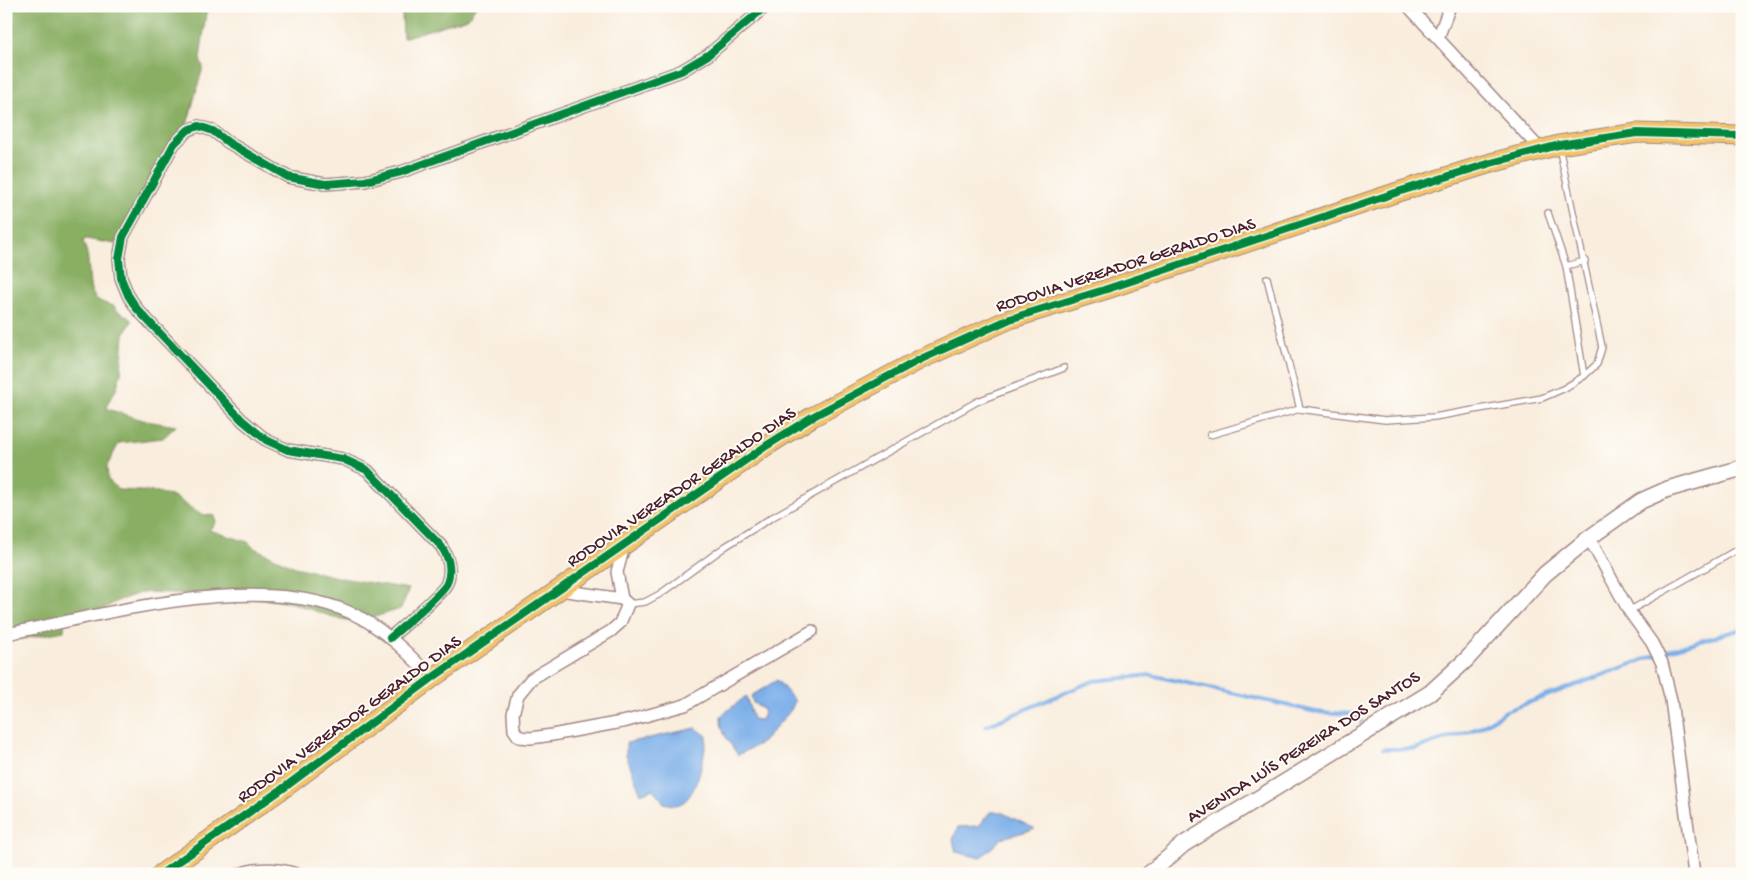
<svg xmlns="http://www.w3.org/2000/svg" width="1748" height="880" font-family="'Gochi Hand',sans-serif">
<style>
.forest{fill:#89af64;stroke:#6a6748}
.water{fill:#7cafe9;stroke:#63678a}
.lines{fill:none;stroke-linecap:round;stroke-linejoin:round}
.stream{stroke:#7cafe9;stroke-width:4}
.service-casing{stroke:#a28684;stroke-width:8}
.minor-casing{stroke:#a28684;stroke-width:14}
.tertiary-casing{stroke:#a28684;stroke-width:18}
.primary-casing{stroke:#a28684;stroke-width:21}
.service{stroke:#fff;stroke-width:5.5}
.minor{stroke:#fff;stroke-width:11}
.tertiary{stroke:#fff;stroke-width:15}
.primary{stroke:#f2c36a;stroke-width:19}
.cycleway-casing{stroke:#fdfcf7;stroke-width:11}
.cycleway{stroke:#00873e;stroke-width:8}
.labels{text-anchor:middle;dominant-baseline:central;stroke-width:4;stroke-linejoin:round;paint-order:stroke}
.street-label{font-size:18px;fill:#4a1f2b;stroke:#fdfcf7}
</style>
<rect width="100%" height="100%" fill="#fdfcf7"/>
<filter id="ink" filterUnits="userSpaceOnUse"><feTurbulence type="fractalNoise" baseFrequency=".02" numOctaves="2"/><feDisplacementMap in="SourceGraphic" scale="10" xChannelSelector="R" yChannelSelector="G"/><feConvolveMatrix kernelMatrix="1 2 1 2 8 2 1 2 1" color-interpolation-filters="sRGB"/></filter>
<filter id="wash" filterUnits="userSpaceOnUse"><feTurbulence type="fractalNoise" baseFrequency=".0096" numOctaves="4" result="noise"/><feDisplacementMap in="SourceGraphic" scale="20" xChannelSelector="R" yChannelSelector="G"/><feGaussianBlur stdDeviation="1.12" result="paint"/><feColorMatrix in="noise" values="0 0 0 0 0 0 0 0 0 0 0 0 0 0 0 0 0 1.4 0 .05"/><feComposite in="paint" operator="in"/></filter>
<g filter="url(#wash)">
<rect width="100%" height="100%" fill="#f9eddd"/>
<g class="forest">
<path d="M6,6H207L200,59L203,67L187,125L122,240L115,244L86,239L83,241C85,247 88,254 88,261C91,285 85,300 114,306C119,314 127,314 132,321L124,334L121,373L116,390L107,404V409L146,421L176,426L163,438L119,443L107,466L108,479L119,490L158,492L176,498L200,514L215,516L216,523L209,530L248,542L254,548L295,567L341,578L409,589L401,609L358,622L336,618L292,603L247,596L143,592L117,601L83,621L65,617L64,631L6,642Z"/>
<path d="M380,6H476L468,18L403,38L402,14L387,11Z"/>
</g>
<g class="water">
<path d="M777,680L795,701L791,710L763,742L738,755C729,742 720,732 721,716L746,696L753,719L761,720L764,713L761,707L753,703L751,696Z"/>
<path d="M696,728L707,736C704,753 698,802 676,805C672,805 668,804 664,803L653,789L641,794L626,755V743Z"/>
<path d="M990,812H1001L1035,829L1002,838L981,858L956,852L953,840L958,827L979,826Z"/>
</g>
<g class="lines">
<g class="stream">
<path d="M986,726L1093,681L1151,675L1316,712L1355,714L1361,722"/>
<path d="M1383,749H1414L1479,728L1506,711L1672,649L1742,629"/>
<path d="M1734,818L1742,815"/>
</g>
</g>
</g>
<g filter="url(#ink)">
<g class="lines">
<defs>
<g id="service">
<path d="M1548,213L1566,266L1584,376"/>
<path d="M1566,266L1585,261"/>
<path d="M1267,278L1300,409"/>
<path d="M1210,435L1300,409L1385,420L1434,417L1542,398L1565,388L1584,376L1597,364L1602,347L1559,147"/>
<path d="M628,604L645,602L660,594L726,546L771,518L978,401L1064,368"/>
<path d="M1629,611L1742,547"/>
</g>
<g id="minor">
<path d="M1408,6L1540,149"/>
<path d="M1438,38L1450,6"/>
<path d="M1589,538L1629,611L1652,643L1662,663L1671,700L1694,874"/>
<path d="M560,590L622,599L628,604L620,623L611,631L531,679L518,695L513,714L514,730L519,737L531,738L552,735L627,721L685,705L812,631"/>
<path d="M622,599L617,572L624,546"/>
<path d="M6,634C104,615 272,566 363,619C389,634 411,656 432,678"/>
<path d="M390,638C401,628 443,593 447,583C452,569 449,558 441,546L367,470L343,459L288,450L266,440L242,420L137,309L128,295L121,278L119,259L123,237L174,144L188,130L199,126L213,131L229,143L288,177L325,184L365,181L401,172L681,71L708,55L766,6"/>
<path d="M240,874C259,867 277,868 296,874"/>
</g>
<path id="tertiary" d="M1149,874L1184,844L1430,693L1466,660L1545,574L1589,538L1641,501L1668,489L1742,468"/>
<path id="primary" d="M161,874L285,787L432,678L766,446L812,417L921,359L1010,319L1104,290L1401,191L1491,163L1559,145L1637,133L1742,136"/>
</defs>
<use href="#service" class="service-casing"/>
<use href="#minor" class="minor-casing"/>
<use href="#tertiary" class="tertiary-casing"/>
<use href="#primary" class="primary-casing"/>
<use href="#service" class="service"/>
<use href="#minor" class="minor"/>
<use href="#tertiary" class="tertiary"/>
<use href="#primary" class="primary"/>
<defs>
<g id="cycleway">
<path d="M390,638C401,628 443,593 447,583C452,569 449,558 441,546L367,470L343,459L288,450L266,440L242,420L137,309L128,295L121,278L119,259L123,237L174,144L188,130L199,126L213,131L229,143L288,177L325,184L365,181L401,172L681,71L708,55L766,6"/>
<path d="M161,874L285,787L432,678L766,446L812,417L921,359L1010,319L1104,290L1401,191L1491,163L1559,145L1637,133L1742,136"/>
</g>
</defs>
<use href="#cycleway" class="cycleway-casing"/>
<use href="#cycleway" class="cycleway"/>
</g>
</g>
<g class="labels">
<g class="street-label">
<text transform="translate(1126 266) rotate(-18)">RODOVIA VEREADOR GERALDO DIAS</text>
<text transform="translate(682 488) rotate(-34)">RODOVIA VEREADOR GERALDO DIAS</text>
<text transform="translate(350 720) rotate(-36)">RODOVIA VEREADOR GERALDO DIAS</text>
<text transform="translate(1304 748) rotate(-32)">AVENIDA LUÍS PEREIRA DOS SANTOS</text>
</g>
</g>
<rect width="1748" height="880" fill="none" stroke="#fdfcf7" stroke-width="25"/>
</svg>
